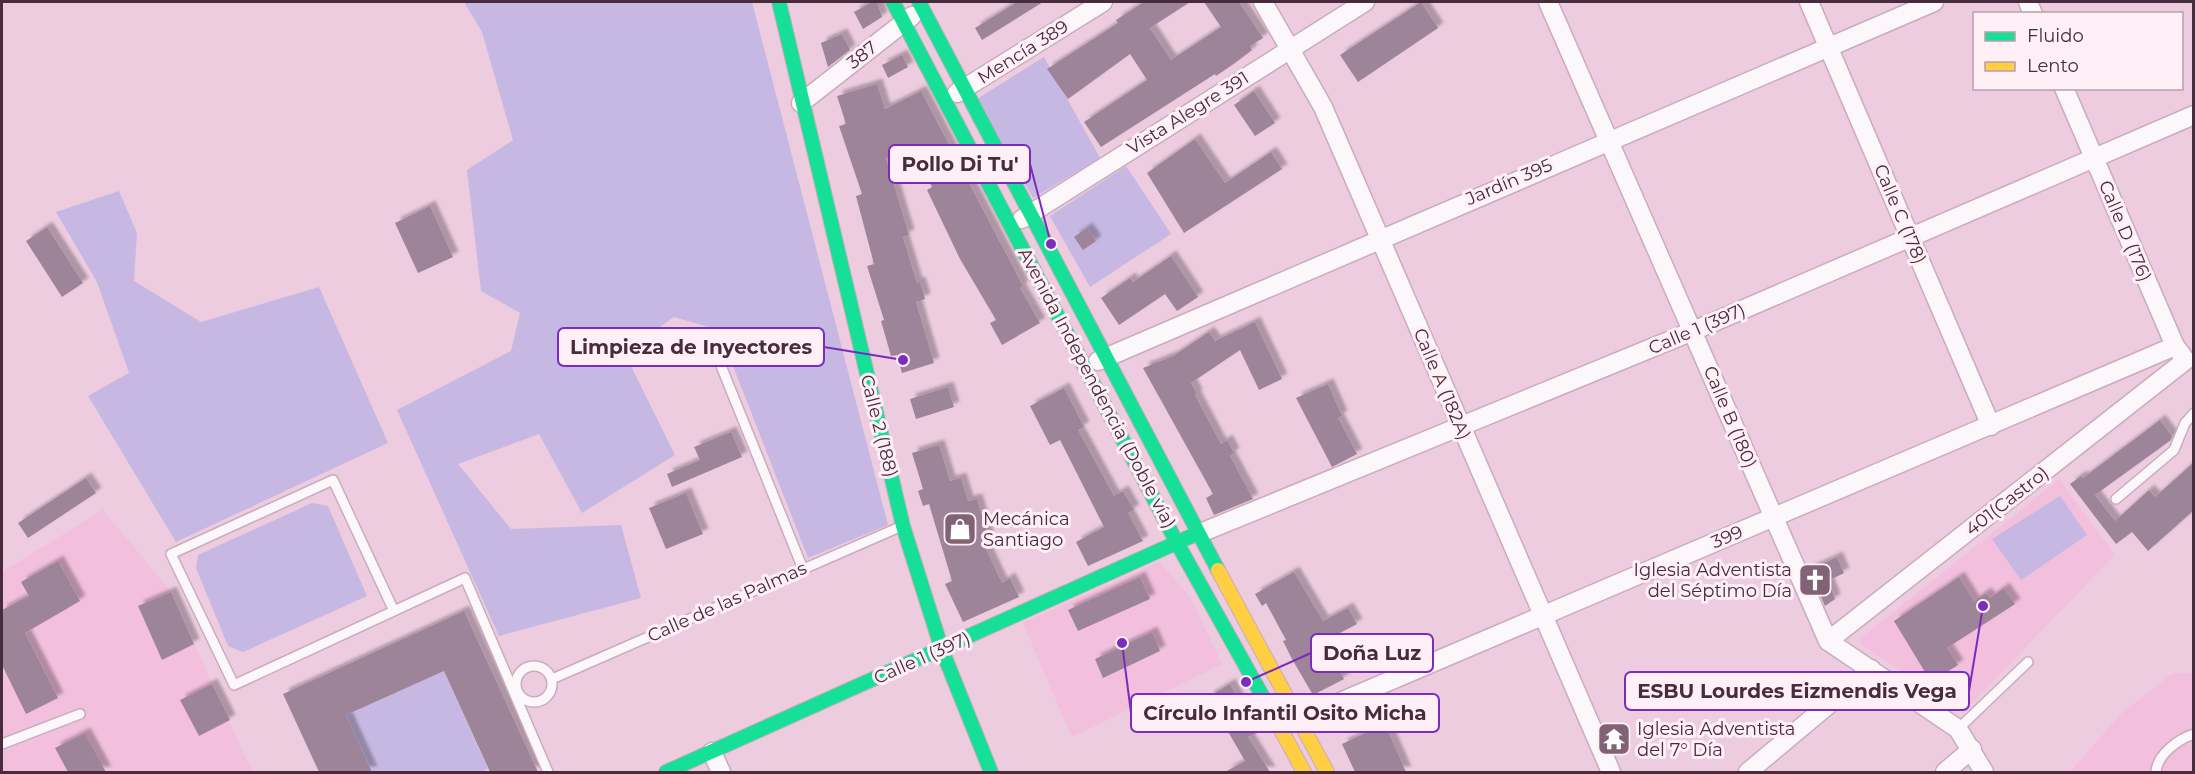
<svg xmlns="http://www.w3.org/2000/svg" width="2195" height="774" font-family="Montserrat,sans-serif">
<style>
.built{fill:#f2bfdc}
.green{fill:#c6b8e2}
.building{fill:#9e8498;filter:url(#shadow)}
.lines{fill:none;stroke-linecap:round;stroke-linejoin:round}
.lane-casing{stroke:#c9acbd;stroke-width:12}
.street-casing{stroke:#c9acbd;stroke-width:21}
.fast-casing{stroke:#c9acbd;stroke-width:16}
.slow-casing{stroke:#c9acbd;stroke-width:16}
.lane{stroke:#fcf7fa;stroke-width:9}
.street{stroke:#fcf7fa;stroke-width:18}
.fast{stroke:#16e098;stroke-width:14}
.slow{stroke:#ffcf43;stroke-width:14}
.labels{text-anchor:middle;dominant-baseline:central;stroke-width:6;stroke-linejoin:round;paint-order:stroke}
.street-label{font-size:18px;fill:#482b3c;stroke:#ffeff7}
.poi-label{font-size:18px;fill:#482b3c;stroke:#ffeff7;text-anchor:start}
.leader{fill:none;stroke:#7b2cbf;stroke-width:2}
.callout-dot{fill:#7b2cbf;stroke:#ffeff7;stroke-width:2}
.callout{fill:#ffeff7;stroke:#7b2cbf;stroke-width:2}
.callout-label{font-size:20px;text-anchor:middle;font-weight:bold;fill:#482b3c}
</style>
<defs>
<filter id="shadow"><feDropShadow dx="5.5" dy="-5.5" stdDeviation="1.5" flood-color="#0004"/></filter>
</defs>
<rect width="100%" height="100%" fill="#edccdf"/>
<g class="built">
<path d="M2059,479L2115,555L1963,712L1862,645L1860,639Z"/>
<path d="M103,510L171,592L252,772H2V572Z"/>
<path d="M1159,562L1190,597L1222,664L1072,737L1023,623Z"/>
<path d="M2173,673L2193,674V772H2070L2121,714Z"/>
</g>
<g class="green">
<path d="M464,2H752L888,525L808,558L719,330L674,317L624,352L675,455L582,513L539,434L458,464L511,529L621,525L641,598L499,636L397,410L511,351L520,313L481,291L467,170L513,140L482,32Z"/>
<path d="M1044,57L1100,158L1033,198L977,99Z"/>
<path d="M1126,166L1171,234L1090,287L1050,216Z"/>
<path d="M119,191L137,233L134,281L201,322L319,287L388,443L176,542L88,396L129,373L97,282L56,212Z"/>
<path d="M2060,496L2087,535L2021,580L1992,539Z"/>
<path d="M312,503L328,506L367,596L243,652L228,646L196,568L198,555Z"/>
<path d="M444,671L488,769L480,772H372L346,715Z"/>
</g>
<g class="building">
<path d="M872,2H877L882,17L863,29L854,12Z"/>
<path d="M1017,2H1043L982,40L975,28Z"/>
<path d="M1144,2H1190L1150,28L1171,60L1221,27L1204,2H1239L1263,38L1250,46L1252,50L1235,63L1216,76L1215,74L1101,147L1084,122L1147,80L1130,54L1068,99L1047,69L1118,23L1116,20Z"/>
<path d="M1421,2L1438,28L1358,82L1340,55Z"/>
<path d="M842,34L850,50L828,67L821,43Z"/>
<path d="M902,55L908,67L888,78L882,65Z"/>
<path d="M877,84L885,109L921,91L1023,286L1020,288L1040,323L1002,345L990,323L996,320L960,259L927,190L932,187L913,150L886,158L909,235L903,237L917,283L920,282L925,299L916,302L934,363L902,373L897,355L891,356L881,321L884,320L867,266L874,264L856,196L862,194L839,126L846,124L837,96Z"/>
<path d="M1254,91L1275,123L1255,136L1234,105Z"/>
<path d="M1195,139L1225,183L1271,152L1282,169L1184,233L1147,173Z"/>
<path d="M430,206L453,257L418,273L395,223Z"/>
<path d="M47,227L83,283L62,297L26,241Z"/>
<path d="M1087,228L1096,241L1083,250L1074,237Z"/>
<path d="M1171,256L1198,297L1177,311L1165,294L1119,325L1101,298L1130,278L1133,282Z"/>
<path d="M1255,322L1282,379L1259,390L1240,350L1191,383L1197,394L1195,395L1221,444L1227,440L1234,453L1230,456L1253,499L1214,515L1206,498L1213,494L1143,368L1173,356L1209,332L1215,341Z"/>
<path d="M1328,384L1342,416L1338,418L1357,454L1332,467L1296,398Z"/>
<path d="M948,387L954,407L916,419L910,399Z"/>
<path d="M1064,388L1084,427L1078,430L1114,496L1123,491L1134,510L1128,513L1143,541L1088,566L1076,542L1104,527L1060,440L1050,445L1030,406Z"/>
<path d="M2160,420L2172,436L2171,440L2095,495L2115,521L2149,490L2155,497L2193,463V511L2148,551L2132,532L2116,544L2070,484L2081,476L2083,478Z"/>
<path d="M731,432L742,457L672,487L667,474L700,460L694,447Z"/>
<path d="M939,445L950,481L961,478L968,501L977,499L991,546L985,547L1002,583L1010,578L1019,597L963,622L945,584L952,581L929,504L923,506L918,491L923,489L912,453Z"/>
<path d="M86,478L96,493L28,538L18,523Z"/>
<path d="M686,493L703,534L666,549L649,508Z"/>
<path d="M1837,557L1844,573L1828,581L1835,599L1825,606L1809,570Z"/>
<path d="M58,561L80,601L25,633L58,698L26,714L2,665V610L29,596L21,582Z"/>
<path d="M1294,572L1323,621L1348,608L1357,624L1325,641L1344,679L1313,695L1292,659L1283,641L1286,640L1266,603L1262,606L1255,594Z"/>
<path d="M1140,577L1150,599L1078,631L1068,610Z"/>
<path d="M1959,577L1974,601L1986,593L1990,598L2004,588L2015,604L1947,648L1958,665L1931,682L1894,621Z"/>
<path d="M171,592L194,644L162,660L138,606Z"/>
<path d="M464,611L538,772H490L444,671L346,715L372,772H319L283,694Z"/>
<path d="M1152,632L1160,651L1103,678L1095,659Z"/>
<path d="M212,684L230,720L199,736L180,700Z"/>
<path d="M1230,684L1257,733L1248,737L1270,772H1225L1245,761L1208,697Z"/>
<path d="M1385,724L1406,772H1355L1342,744Z"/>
<path d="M85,733L106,772H68L55,748Z"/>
</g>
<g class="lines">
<defs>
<g id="lane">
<path d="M709,336L803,569"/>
<path d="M2116,499L2174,450L2185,423L2194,413"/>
<path d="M394,611L333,480L171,554L234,685L465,578L548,772"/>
<circle cx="534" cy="684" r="18"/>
<path d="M552,679L902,526"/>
<path d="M1958,729L2028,662"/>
<path d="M2,744L80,714"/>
<path d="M2156,772C2157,755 2178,739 2194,734"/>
</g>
<g id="street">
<path d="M1263,2L1323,107L1611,772"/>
<path d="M1548,2L1828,641L1958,729L1984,772"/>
<path d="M1809,2L1991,426"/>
<path d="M2028,2L2033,14"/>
<path d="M2064,88L2175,346L2182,355"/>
<path d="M957,93L1103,2"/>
<path d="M801,103L912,16"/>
<path d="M1022,219L1365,2"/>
<path d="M1098,361L1934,2"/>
<path d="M1198,534L1693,331L2194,115"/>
<path d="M1828,641L2186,360"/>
<path d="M1291,723L2175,346"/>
<path d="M712,752L721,772"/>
<path d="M1748,772L1871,669"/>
<path d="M1945,772L1972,749"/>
</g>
<g id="fast">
<path d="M779,2L903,526L942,650L991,772"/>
<path d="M893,2L1177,543L1268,706"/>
<path d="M919,2L1218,570"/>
<path d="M666,772L1196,534"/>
</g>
<g id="slow">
<path d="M1218,570L1327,772"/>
<path d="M1268,706L1304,772"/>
</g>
</defs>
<use href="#lane" class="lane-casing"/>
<use href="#street" class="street-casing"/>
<use href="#fast" class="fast-casing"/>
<use href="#slow" class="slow-casing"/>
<use href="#lane" class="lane"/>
<use href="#street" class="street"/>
<use href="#fast" class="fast"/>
<use href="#slow" class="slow"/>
</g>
<defs>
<symbol id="shop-square" viewBox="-11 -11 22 22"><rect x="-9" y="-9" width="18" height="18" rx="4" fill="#826375" stroke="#ffeff7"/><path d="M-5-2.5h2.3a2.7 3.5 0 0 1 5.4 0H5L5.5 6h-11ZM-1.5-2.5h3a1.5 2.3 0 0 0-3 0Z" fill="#fff"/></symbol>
<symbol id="church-square" viewBox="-11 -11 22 22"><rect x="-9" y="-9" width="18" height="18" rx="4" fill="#826375" stroke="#ffeff7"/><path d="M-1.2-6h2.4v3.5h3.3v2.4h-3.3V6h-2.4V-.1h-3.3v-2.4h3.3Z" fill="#fff"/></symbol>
<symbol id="temple-square" viewBox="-11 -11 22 22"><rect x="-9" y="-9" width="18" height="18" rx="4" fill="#826375" stroke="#ffeff7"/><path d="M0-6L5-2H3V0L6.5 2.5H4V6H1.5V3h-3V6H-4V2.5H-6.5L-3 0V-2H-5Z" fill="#fff"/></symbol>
</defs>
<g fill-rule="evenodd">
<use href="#shop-square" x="941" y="510" width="38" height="38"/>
<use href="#church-square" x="1796" y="561" width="38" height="38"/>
<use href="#temple-square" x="1595" y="720" width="38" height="38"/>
</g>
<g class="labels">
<g class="street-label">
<text transform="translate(1023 52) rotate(-32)">Mencía 389</text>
<text transform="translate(862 55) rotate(-38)">387</text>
<text transform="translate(1188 113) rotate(-32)">Vista Alegre 391</text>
<text transform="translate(1509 182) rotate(-23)">Jardín 395</text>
<text transform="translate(1900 214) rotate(67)">Calle C (178)</text>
<text transform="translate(2125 231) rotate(67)">Calle D (176)</text>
<text transform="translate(1697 329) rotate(-23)">Calle 1 (397)</text>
<text transform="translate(1442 384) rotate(67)">Calle A (182A)</text>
<text transform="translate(1097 388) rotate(62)">Avenida Independencia (Doble vía)</text>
<text transform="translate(1730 417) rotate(67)">Calle B (180)</text>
<text transform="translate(879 426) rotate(76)">Calle 2 (188)</text>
<text transform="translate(2007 501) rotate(-38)">401(Castro)</text>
<text transform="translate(1727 537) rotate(-23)">399</text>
<text transform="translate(727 602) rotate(-24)">Calle de las Palmas</text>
<text transform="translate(922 658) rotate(-24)">Calle 1 (397)</text>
</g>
<g class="poi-label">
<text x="983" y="519">Mecánica<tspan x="983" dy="21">Santiago</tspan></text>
<text x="1792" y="570" text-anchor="end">Iglesia Adventista<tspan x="1792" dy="21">del Séptimo Día</tspan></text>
<text x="1637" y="729">Iglesia Adventista<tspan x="1637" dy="21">del 7° Día</tspan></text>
</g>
</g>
<path class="leader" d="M1051 244L1030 164M903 360L824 347M1246 682L1311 653M1983 606L1969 691M1122 643L1131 713"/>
<g class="callout-dot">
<circle cx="1051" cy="244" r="6"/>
<circle cx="903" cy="360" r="6"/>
<circle cx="1246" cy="682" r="6"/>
<circle cx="1983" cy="606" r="6"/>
<circle cx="1122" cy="643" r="6"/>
</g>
<g class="callout">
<rect x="889" y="145" width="141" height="38" rx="6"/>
<rect x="558" y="328" width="266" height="38" rx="6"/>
<rect x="1311" y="634" width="122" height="38" rx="6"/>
<rect x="1625" y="672" width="344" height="38" rx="6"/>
<rect x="1131" y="694" width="308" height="38" rx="6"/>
</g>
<g class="callout-label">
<text x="960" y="171">Pollo Di Tu'</text>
<text x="691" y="354">Limpieza de Inyectores</text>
<text x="1372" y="660">Doña Luz</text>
<text x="1797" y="698">ESBU Lourdes Eizmendis Vega</text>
<text x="1285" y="720">Círculo Infantil Osito Micha</text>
</g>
<rect width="2195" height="774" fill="none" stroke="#482b3c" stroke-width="6"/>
<rect x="1973" y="12" width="210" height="78" fill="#ffeff7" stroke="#b6a1ac" stroke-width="1.5"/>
<rect x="1985" y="32" width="30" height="9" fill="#16e098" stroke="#b6a1ac" stroke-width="1.5"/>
<text x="2027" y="42" font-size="18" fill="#482b3c">Fluido</text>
<rect x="1985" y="62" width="30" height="9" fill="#ffcf43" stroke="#b6a1ac" stroke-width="1.5"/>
<text x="2027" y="72" font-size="18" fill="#482b3c">Lento</text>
</svg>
